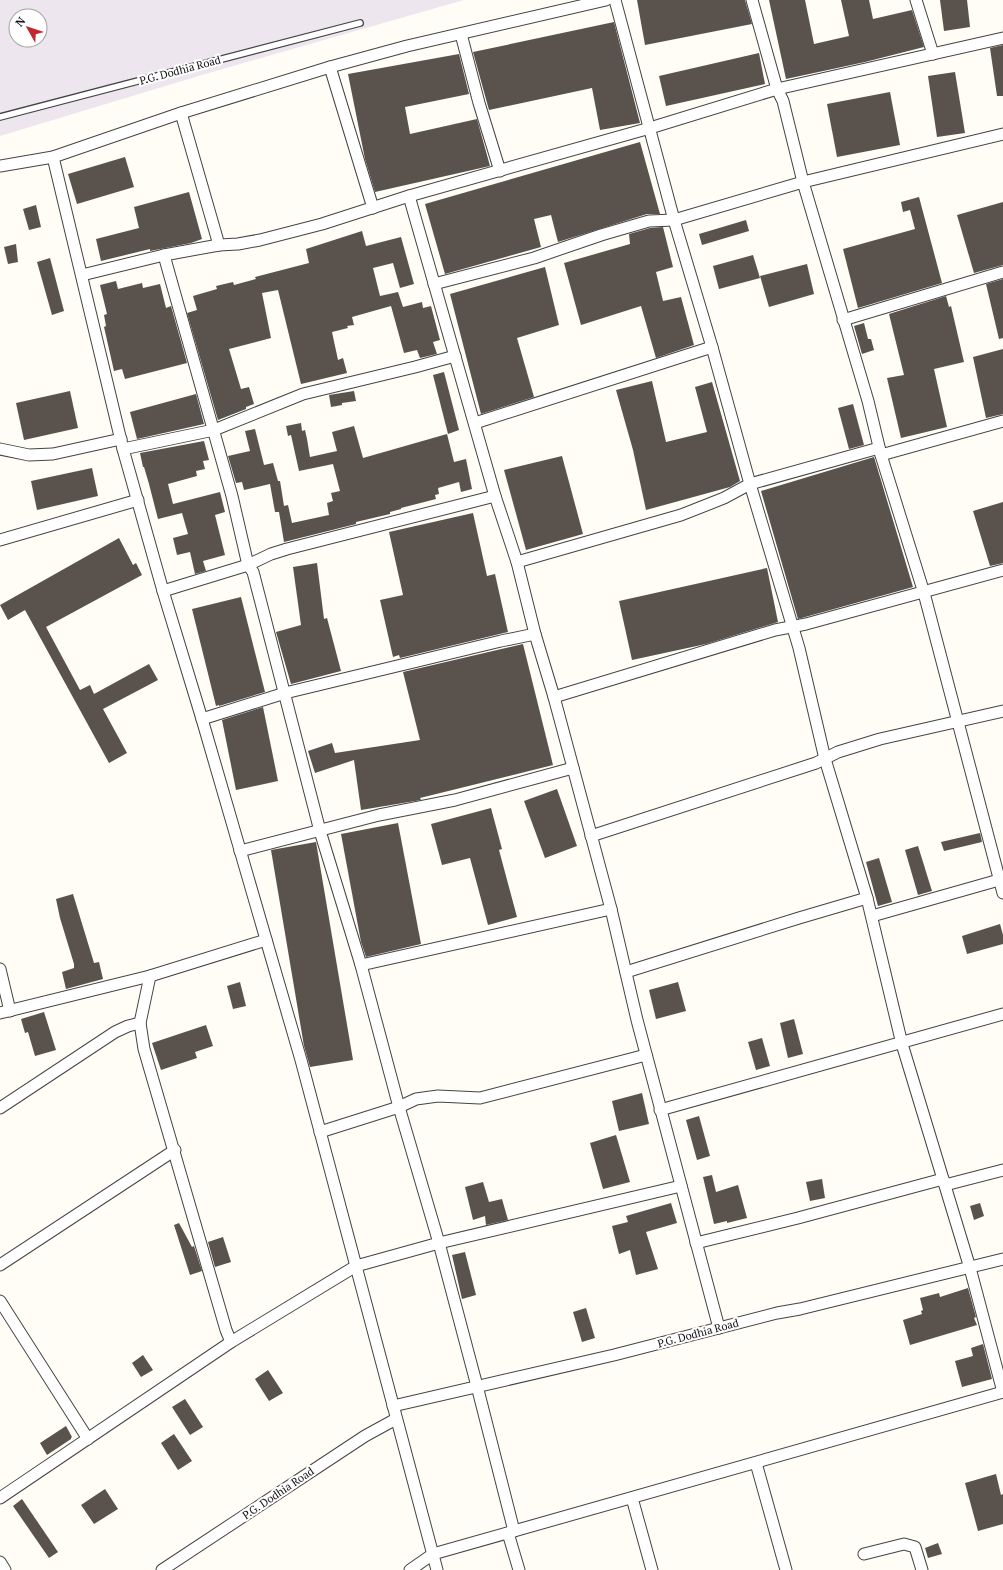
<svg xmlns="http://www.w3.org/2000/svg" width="1003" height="1570" font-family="'PT Serif',serif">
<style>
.industrial{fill:#eee6ef;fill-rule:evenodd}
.building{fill:#5a524d}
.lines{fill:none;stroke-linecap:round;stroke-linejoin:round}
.lane-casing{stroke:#444;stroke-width:8}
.street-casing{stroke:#444;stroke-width:13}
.lane{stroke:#fff;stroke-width:5.5}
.street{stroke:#fff;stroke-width:11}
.labels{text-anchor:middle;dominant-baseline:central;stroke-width:4;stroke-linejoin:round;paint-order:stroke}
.street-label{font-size:11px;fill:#111;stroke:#fff}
</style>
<rect width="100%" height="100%" fill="#fffdf5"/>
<path class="industrial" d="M0,0H464L202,75L0,136ZM16,16H40V40H16Z"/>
<g class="building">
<path d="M637,0H745L752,24L645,45Z"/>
<path d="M769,0H805L814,44L849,36L841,0H869L873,19L912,10L924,47L865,62L786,79Z"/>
<path d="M940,0H967L970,27L944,31Z"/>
<path d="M614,22L640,123L600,130L592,88L489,110L473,52Z"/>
<path d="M1003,45V96H997L990,48Z"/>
<path d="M759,53L765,84L666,106L659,76Z"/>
<path d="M459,54L469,94L405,107L410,134L477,119L490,166L375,192L365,159L348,74Z"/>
<path d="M955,72L965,133L937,137L928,76Z"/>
<path d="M890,92L900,145L837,157L827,104Z"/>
<path d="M640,142L660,214H647L558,242L551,215L534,219L541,247L445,274L425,204Z"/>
<path d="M125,157L134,187L77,204L68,174Z"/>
<path d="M189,192L202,239L191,243L150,251V249L101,261L96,239L139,228L134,207Z"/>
<path d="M919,197L942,283L858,308L843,249L915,229L910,210L903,212L901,202Z"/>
<path d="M1003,202V265L974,273L957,215Z"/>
<path d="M36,205L41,227L29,230L23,209Z"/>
<path d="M746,220L749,231L702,245L699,234Z"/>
<path d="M663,227L673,267L656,272L663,301L681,297L694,345L656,358L641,306L581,325L564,263L630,244L629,234L650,228Z"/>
<path d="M362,231L366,246L401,237L414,284L400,288L393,263L373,268L380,296L398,292L403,307L422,302L423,308L431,306L440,340L433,342L437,354L420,358L417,350L404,353L391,306L352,317L354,325L347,326L348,328L332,332L338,360L343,358L347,373L301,384L278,290L262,293L271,338L229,349L241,389L249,387L254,404L246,407V409L218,420L187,313L197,310L193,296L217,289L216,286L233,282L234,285L256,279L255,277L309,263L306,249Z"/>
<path d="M16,244L18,262L8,264L4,247Z"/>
<path d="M753,255L760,278L719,289L713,266Z"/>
<path d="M50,258L64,311L52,315L37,262Z"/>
<path d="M807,264L814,294L769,307L760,276Z"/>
<path d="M545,267L559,325L517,338L534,397L481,414L450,294Z"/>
<path d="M1003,279V338L999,339L986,284Z"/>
<path d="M116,281L118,289L142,283L143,288L160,284L166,308L171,306L187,363L125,379L122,369L114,371L104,327L106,326L104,315L107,314L100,285Z"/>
<path d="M946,296L949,307L951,306L964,362L934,369L947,427L901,438L887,378L904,375L889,314Z"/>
<path d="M864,323L868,339H871L874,350L862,354L854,326Z"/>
<path d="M1003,349V414L986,418L973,357Z"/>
<path d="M444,372L459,430L448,434L433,375Z"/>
<path d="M652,381L666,442L707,432L695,387L712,382L740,481L730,487L646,510L633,450L616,390Z"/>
<path d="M70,391L78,428L24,440L16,403Z"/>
<path d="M354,391L356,401L342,403V405L331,407L329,395Z"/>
<path d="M196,394L204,424L137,439L130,412Z"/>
<path d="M853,404L864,445L849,449L838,408Z"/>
<path d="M301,423L302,431L305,430L307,439L310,457L337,451L332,432L354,426L363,458L447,434L454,462L466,459L472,489L461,492L459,482L438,488L439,494L435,495L436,499L401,508V509L390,512V514L356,522V524L284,542L279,512H275L270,484L244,490L242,482L236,483L228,456L250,451L245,431L255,429L264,465L273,463L278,481H280L284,506L288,505L292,523L329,515L327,503L333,501L331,493L340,491L333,464L299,471L291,435L288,436L286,426Z"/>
<path d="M204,441L209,460L203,461L205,469L196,471L197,476L168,484L173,504L220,492L225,512L215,515L225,555L203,561L206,571L195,574L190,552L177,555L173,538L188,534L182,513L158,519L149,484L144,467H143L140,453Z"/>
<path d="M562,456L583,534L526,550L504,470Z"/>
<path d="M874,457L913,587L798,619L761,491Z"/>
<path d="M92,468L98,496L37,510L31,481Z"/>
<path d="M1003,502V563L990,566L973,511Z"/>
<path d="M473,513L487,576L495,574L508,632L400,658L399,655L393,657L380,600L403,595L389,532Z"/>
<path d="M119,538L133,565L136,563L142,575L46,627L80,690L90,685L94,694L149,664L158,680L103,709L127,753L109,763L25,610L8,620L0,605Z"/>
<path d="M317,563L324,619L327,618L341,671L291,684L276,632L301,625L293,567Z"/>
<path d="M767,568L778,622L706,644L632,660L619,601Z"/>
<path d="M241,597L265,692L219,706V705L216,706L192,609Z"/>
<path d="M523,644L553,765L420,798L421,800L361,810L354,760L315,773L308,751L332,743L335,753L420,740L403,672Z"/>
<path d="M263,707L278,781L236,790L222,720Z"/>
<path d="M557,789L577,846L545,858L524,801Z"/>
<path d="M491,808L502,849L499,850L517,917L488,925L470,858L442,865L431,824Z"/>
<path d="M398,823L421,944L366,957L361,942L341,834Z"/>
<path d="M980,833L982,842L944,851L941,842Z"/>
<path d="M316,842L353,1060L310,1067L304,1046L271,850Z"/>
<path d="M918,846L932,891L918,895L905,850Z"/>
<path d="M879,858L892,902L878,906L866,862Z"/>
<path d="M73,894L94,963L99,962L103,979L66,989L62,972L74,968V964L60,918L56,899Z"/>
<path d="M1000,924L1003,935V944L967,954L962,936Z"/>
<path d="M240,982L246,1006L233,1009L227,986Z"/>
<path d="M678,982L686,1011L656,1019L649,990Z"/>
<path d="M44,1012L56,1050L35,1056L28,1032L25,1033L21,1019Z"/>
<path d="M794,1019L803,1054L788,1058L780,1023Z"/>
<path d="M206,1025L213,1046L195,1052L197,1058L161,1070L152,1043Z"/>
<path d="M762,1038L770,1066L756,1070L748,1042Z"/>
<path d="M642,1093L649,1124L619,1131L612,1101Z"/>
<path d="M699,1116L710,1156L697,1160L686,1120Z"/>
<path d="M616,1135L630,1182L603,1189L590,1143Z"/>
<path d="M712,1175L716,1192L738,1185L747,1218L727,1223V1221L714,1224L703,1177Z"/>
<path d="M822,1179L825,1198L810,1201L806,1182Z"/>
<path d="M483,1182L489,1202L502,1199L508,1220L486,1225L485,1216L473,1220L465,1187Z"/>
<path d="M671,1203L677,1223L646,1232L658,1269L636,1275L630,1250L619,1254L612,1226L628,1222L626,1216Z"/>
<path d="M980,1203L984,1216L974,1220L970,1206Z"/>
<path d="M179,1223L192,1247L194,1246L202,1271L190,1275L174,1225Z"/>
<path d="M223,1237L231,1262L215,1267L208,1242Z"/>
<path d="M465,1252L476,1295L462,1299L452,1255Z"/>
<path d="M968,1288L976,1317L974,1318L977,1325L910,1345L903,1320L922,1314L921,1311L923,1310L920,1298L939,1293L940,1297Z"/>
<path d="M586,1308L595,1338L582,1342L573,1312Z"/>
<path d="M983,1344L992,1379L962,1387L955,1361L973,1356L971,1348Z"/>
<path d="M143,1355L153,1370L141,1377L132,1363Z"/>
<path d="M268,1370L283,1393L269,1401L255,1379Z"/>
<path d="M185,1399L203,1427L190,1435L172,1407Z"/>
<path d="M66,1426L72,1437L71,1438V1439L47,1455L40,1443Z"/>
<path d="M174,1434L192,1461L178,1470L161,1443Z"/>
<path d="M996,1474L1001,1495L1003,1494V1524L978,1531L965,1483Z"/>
<path d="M105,1489L118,1509L94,1524L81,1505Z"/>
<path d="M22,1499L58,1552L49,1558L13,1506Z"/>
<path d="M938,1543L942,1554L928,1558L925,1548Z"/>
</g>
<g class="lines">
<defs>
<path id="lane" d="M0,117L360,23"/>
<g id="street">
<path d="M615,0L674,220L712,347L750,484L799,648L825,759L867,898L902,1044L970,1268L1003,1392"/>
<path d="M752,0L777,89L783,101L803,182L868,401L881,455L924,593L1003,893"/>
<path d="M916,0L933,54"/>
<path d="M461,34L479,103L500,171"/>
<path d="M330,67L373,208"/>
<path d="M181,113L219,245L238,244L260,240L322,224L409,196L650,128L777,89L1003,38"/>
<path d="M53,157L123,449L163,591L202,719L301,1060L437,1570"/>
<path d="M0,166L53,157L181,113L330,67L407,46L606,0"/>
<path d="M409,196L495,496L517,562L535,634L554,697L611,909L637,1020L719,1328"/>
<path d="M219,245L164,255L167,266L232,496L248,565L253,572L320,831L361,965L399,1107L439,1243L477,1386L514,1531L433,1554L410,1570"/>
<path d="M82,275L164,255"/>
<path d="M434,284L534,258L601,235L649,221L674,220L803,182L1003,134"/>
<path d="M843,320L1003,272"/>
<path d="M475,423L712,347"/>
<path d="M0,449L29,455L53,454L121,439"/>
<path d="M123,449L214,430L303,394L415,367L455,356"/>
<path d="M881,455L1003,421"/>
<path d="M0,540L138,500"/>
<path d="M517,562L681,515L724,498L750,484L879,448"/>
<path d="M163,591L248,565L271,554L287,549L495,496"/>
<path d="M554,697L775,630L806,624L1003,570"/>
<path d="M202,719L285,693L501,641L535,634"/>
<path d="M591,836L816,763L838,752L880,739L1003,711"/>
<path d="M240,851L379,815L455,800L573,768"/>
<path d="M872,916L999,880"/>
<path d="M361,965L611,909"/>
<path d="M0,969L10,1011"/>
<path d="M626,972L799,918L867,898"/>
<path d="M150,976L140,1023L144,1049L226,1330L231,1342"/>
<path d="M0,1013L150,976L266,940"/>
<path d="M0,1108L115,1032L128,1026L140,1023"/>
<path d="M660,1110C774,1077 889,1047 1003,1014"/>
<path d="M320,1132L399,1107L416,1099L438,1096L480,1098L646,1055"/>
<path d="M945,1185L1003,1170"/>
<path d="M696,1243L798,1218L943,1179"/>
<path d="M0,1265L175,1150"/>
<path d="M0,1301L88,1439"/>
<path d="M393,1406L614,1355L777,1313L800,1309L1003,1259"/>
<path d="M756,1463L786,1570"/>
<path d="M0,1498L231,1342L356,1266L439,1243L681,1186"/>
<path d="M632,1498L652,1570"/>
<path d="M514,1531L1003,1392"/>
<path d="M508,1533L519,1570"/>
<path d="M864,1554L904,1544L915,1547L922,1570"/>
<path d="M0,1562L5,1570"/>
<path d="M162,1570L365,1436L396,1419"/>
</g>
</defs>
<use href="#lane" class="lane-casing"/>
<use href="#street" class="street-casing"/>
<use href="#lane" class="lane"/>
<use href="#street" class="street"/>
</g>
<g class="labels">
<g class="street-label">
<text transform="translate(180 70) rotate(-15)">P.G. Dodhia Road</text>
<text transform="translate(698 1333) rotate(-15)">P.G. Dodhia Road</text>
<text transform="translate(278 1493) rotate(-34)">P.G. Dodhia Road</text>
</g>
</g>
<g transform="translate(28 28) rotate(309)"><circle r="19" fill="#ffffff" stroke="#a0a0a0"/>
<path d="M0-3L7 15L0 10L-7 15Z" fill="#c4262e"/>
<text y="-6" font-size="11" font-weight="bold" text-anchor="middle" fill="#111111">N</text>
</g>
</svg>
